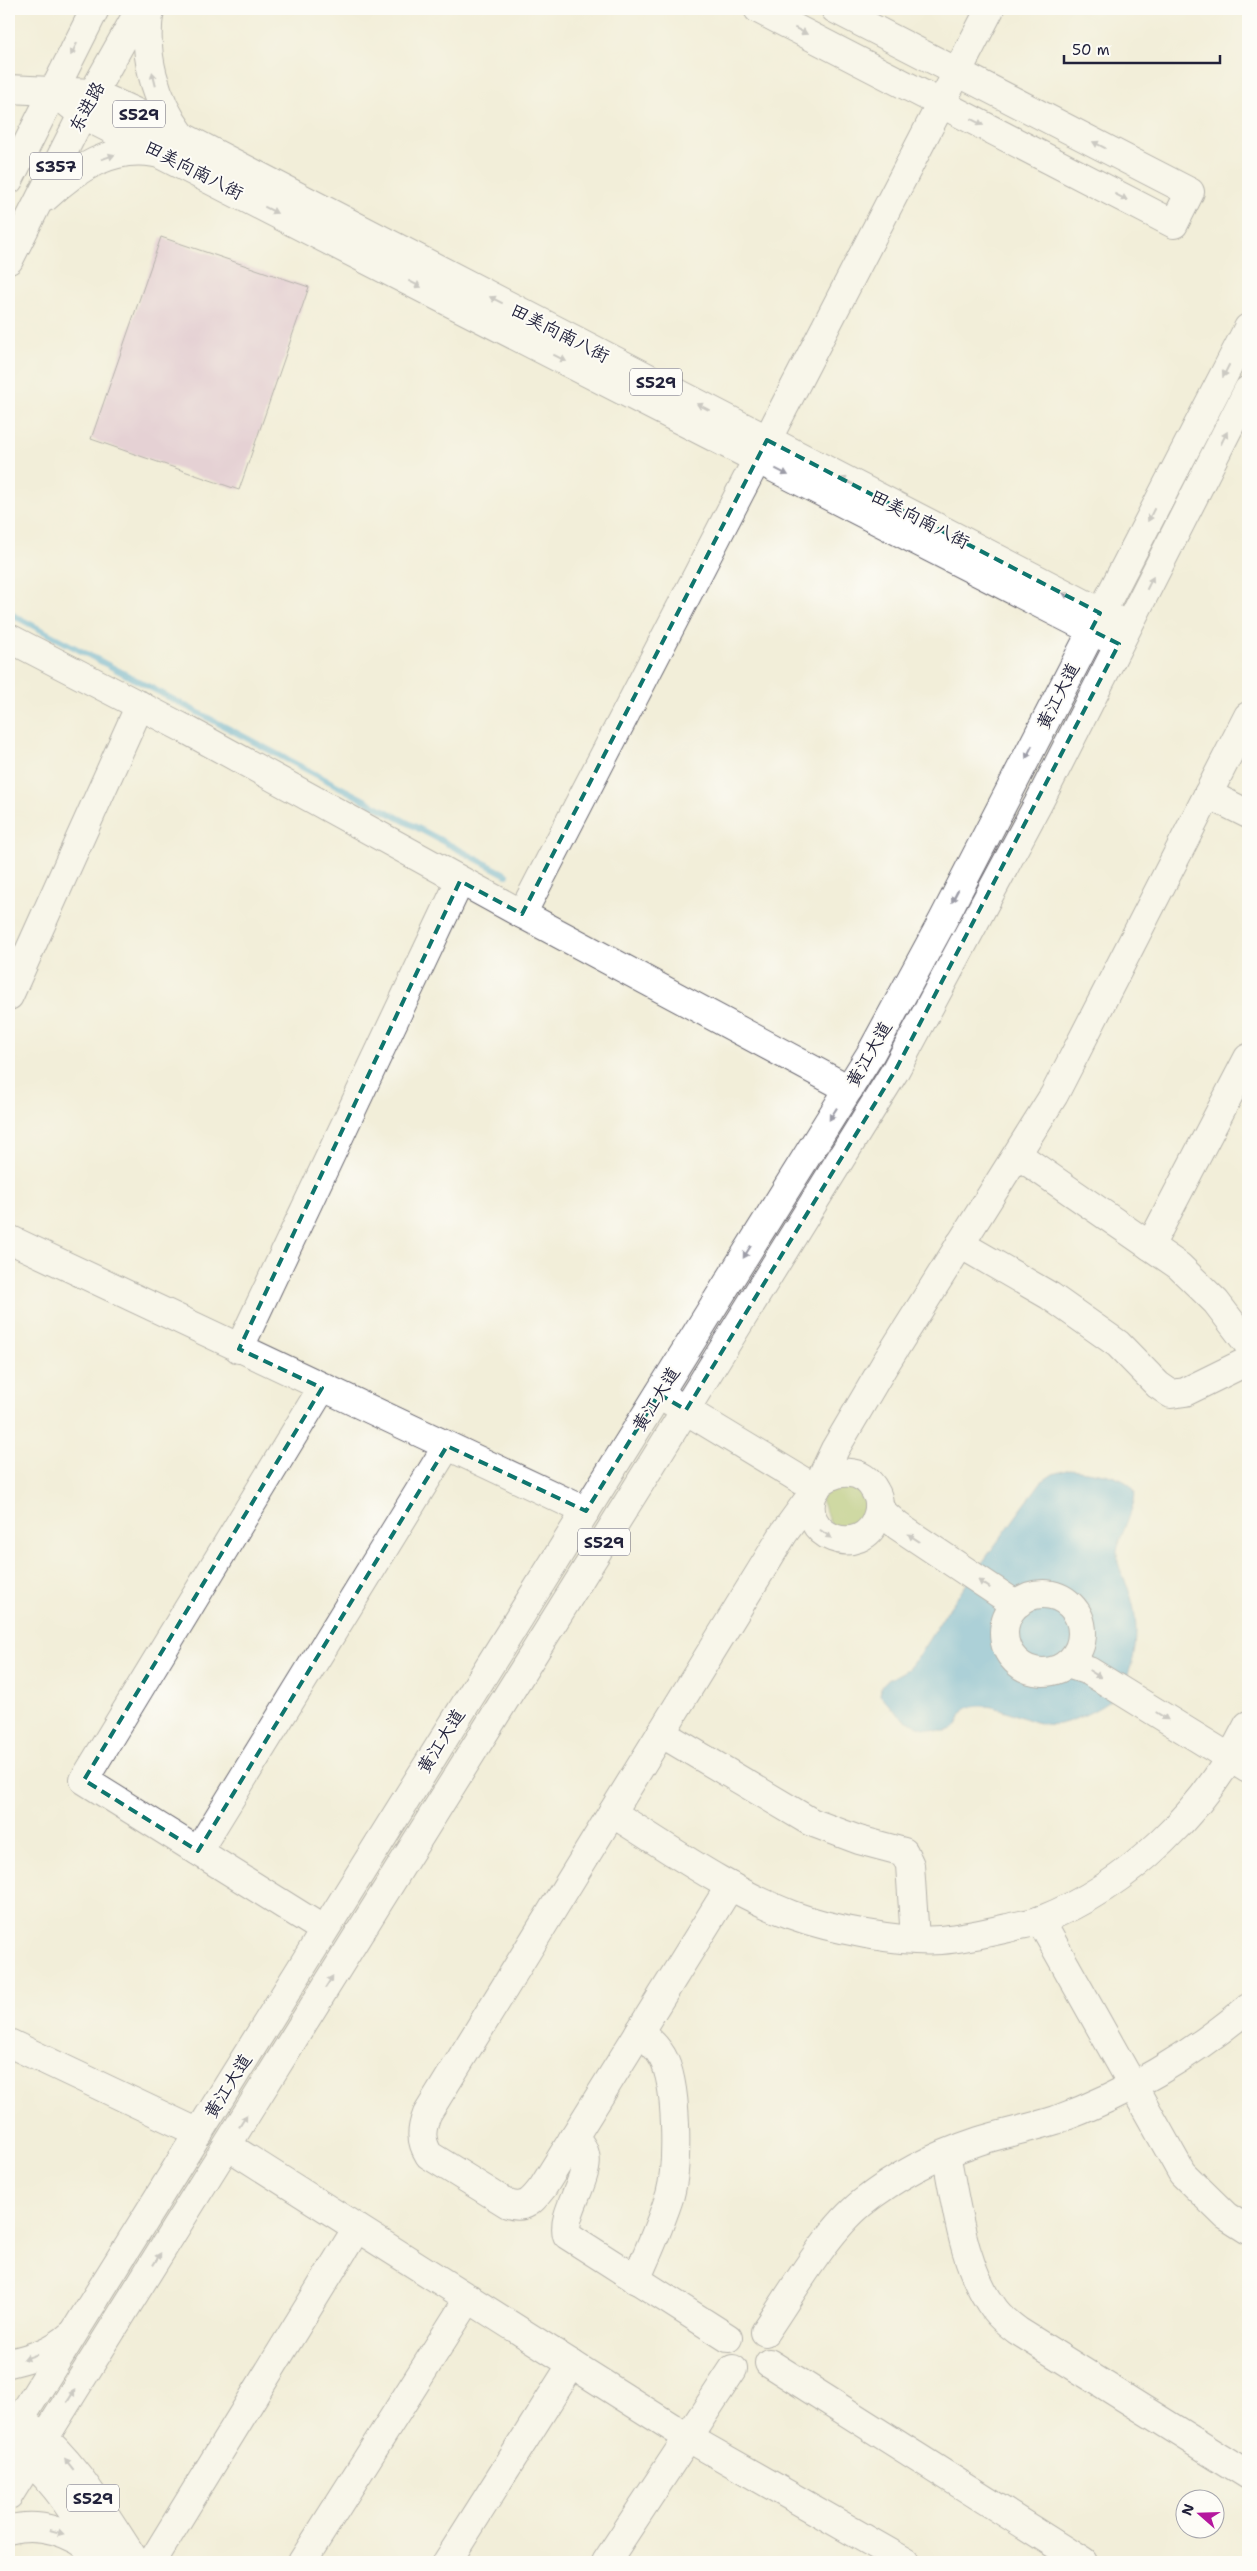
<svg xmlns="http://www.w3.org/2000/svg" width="1257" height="2571" font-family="'Shantell Sans','LXGW WenKai TC',sans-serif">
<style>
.green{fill:#a5be64;stroke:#647050}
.water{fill:#58acd4;stroke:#3d6788}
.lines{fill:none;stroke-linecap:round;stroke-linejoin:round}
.stream{stroke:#58acd4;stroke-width:6}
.building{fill:#d6aecf}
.minor-casing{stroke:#6b6972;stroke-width:30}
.major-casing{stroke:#6b6972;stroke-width:30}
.minor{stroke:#fff;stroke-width:28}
.major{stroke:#fff;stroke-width:28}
.oneway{fill:#9c9ca7}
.marked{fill:none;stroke:#0f766e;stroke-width:4;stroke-dasharray:10 6;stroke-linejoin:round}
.labels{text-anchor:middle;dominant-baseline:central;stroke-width:4;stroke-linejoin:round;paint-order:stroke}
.shield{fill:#fdfcf7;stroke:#646373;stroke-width:1}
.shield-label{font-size:16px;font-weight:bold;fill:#22223b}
.street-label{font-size:18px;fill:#22223b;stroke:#fdfcf7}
</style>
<rect width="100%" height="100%" fill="#fdfcf7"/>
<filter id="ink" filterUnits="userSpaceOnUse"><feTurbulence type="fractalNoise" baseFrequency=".02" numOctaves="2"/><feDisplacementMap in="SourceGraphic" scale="10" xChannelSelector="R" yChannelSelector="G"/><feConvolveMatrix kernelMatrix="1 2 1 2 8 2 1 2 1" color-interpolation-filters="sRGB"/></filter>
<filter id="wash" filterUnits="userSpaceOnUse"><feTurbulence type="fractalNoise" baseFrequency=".0096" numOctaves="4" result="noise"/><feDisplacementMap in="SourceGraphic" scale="20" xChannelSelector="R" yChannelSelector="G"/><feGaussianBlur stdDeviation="1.12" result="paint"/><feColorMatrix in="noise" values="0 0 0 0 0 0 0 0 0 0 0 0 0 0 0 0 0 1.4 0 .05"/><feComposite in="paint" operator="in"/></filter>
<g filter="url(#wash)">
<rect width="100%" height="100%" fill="#f2eed9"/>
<path class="green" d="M844,1482L869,1498L861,1526L832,1528L821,1500L824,1494Z"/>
<path class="water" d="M1070,1469C1086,1471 1125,1474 1134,1490C1139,1500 1119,1537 1117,1551C1116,1567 1127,1582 1131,1597C1141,1630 1137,1676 1110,1700C1100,1709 1079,1718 1067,1722C1035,1733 1011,1705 980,1706C956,1706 965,1719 954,1728C943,1737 911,1725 901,1717C893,1711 887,1702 880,1695L881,1688L888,1680L908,1669L919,1655L947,1611L1041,1482L1053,1474Z"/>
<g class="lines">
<path class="stream" d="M9,613L507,875"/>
</g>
<g id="blocks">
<path class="building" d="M161,237L309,287L239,490L91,439Z"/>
</g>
</g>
<g filter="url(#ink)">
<use href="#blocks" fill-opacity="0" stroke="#6b6972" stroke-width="1"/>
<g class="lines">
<defs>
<g id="minor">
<path d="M758,9L1174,224L1190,192L835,9"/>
<path d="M9,638L187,730L522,914L849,1089"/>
<path d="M1208,794L1248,814"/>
<path d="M522,914L990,9"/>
<path d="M9,996L140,705"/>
<path d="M1018,1155L1179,1266L1216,1302L1248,1344"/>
<path d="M9,1239L586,1511"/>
<path d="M960,1244L1050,1296L1118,1344L1158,1385L1171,1394L1185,1392L1248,1361"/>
<path d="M1150,1246L1248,1058"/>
<path d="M239,1349L460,881"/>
<path d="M322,1388L84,1780L324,1930"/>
<path d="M659,1394L816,1489"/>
<path d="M814,1491C795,1537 863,1561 877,1517C880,1509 880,1499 875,1491C863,1467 834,1468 817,1486"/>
<path d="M879,1509L898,1526L1009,1600L1019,1603"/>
<circle cx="1043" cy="1633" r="39"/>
<path d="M1067,1664L1089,1671L1248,1769"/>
<path d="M661,1733L811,1822L859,1840L904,1852L910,1865L915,1939"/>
<path d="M612,1813C670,1849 728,1891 792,1915C830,1929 901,1943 941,1940C963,1938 986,1933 1008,1928C1018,1925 1030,1924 1041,1920C1130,1885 1206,1810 1248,1725"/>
<path d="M198,1851L447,1446"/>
<path d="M730,1886L543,2187C533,2200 526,2210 508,2204L429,2155C420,2140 421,2130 427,2114L784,1533L816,1489L835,1449L885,1364L1054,1095L1248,716"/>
<path d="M1040,1920L1182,2173L1226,2216L1248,2230"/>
<path d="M9,2043L199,2133"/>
<path d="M573,2138C608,2162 559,2207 567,2235L728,2338"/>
<path d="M228,2146L687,2437L906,2562"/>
<path d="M946,2154C957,2207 962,2266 995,2310C1001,2318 1010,2325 1018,2331L1248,2475"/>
<path d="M636,2280C648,2252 661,2224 670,2195C678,2165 678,2083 662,2056C656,2046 649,2039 639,2032"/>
<path d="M765,2332C792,2293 826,2232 862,2203C897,2175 937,2155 979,2141C1004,2133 1031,2128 1056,2120C1125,2095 1192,2055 1248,2008"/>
<path d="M769,2363L1083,2562"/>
<path d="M152,2562L357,2228"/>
<path d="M302,2562L469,2298"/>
<path d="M447,2562L572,2364"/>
<path d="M606,2562L733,2369"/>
</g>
<g id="major">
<path d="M150,9C142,54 155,100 182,136"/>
<path d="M9,89L93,93L137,113L1116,620"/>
<path d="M53,91L83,115L1107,638"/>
<path d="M9,180L95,9"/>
<path d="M46,197C76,169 112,145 155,153"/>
<path d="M9,260L93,93L140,9"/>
<path d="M9,2363C31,2358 54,2351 71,2335"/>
<path d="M32,2428C77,2463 105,2516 136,2562"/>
<path d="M9,2437L871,1053L943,920L1248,328"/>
<path d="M16,2450C57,2479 78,2522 105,2562"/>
<path d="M9,2495L650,1467L895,1071L1038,804L1248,390"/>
<path d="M9,2530C38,2521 74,2533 95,2553"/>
</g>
</defs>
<use href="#minor" class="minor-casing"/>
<use href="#major" class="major-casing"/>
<use href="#minor" class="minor"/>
<use href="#major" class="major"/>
</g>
<defs><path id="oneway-solid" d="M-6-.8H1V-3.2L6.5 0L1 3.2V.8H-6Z" transform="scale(1.25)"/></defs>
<g class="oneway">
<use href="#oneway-solid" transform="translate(801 31) rotate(27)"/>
<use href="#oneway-solid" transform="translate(74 49) rotate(117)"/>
<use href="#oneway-solid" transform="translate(154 79) rotate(-104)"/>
<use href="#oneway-solid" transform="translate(977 122) rotate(27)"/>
<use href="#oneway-solid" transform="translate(1099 145) rotate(-153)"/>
<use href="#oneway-solid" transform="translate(108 157) rotate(-19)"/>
<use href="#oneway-solid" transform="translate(1121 197) rotate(27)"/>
<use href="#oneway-solid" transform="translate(271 210) rotate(27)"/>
<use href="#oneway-solid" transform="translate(415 284) rotate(27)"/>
<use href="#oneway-solid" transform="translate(496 300) rotate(-153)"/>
<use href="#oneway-solid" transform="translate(560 358) rotate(27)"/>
<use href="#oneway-solid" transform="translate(1226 371) rotate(117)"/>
<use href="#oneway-solid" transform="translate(703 407) rotate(-153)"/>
<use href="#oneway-solid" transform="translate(1224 438) rotate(-63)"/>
<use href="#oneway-solid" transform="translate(782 472) rotate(27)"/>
<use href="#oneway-solid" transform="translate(847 481) rotate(-153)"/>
<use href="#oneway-solid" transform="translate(1151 515) rotate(117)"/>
<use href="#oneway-solid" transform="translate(1150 583) rotate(-63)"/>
<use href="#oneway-solid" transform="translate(1069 596) rotate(-153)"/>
<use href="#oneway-solid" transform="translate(1029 752) rotate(117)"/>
<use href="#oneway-solid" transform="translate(955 896) rotate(117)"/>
<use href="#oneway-solid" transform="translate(833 1114) rotate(122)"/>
<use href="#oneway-solid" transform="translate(747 1252) rotate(122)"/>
<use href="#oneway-solid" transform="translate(826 1534) rotate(35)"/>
<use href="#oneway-solid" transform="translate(914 1538) rotate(-146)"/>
<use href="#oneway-solid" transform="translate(984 1584) rotate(-147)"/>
<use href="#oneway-solid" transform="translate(1095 1674) rotate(32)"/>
<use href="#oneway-solid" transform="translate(1162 1716) rotate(32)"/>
<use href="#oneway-solid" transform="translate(329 1982) rotate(-58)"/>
<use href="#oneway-solid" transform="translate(243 2121) rotate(-58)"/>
<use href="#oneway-solid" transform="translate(157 2259) rotate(-58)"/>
<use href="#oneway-solid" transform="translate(30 2357) rotate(161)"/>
<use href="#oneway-solid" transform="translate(71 2396) rotate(-58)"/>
<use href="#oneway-solid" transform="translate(69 2464) rotate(-128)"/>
<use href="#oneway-solid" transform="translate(57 2532) rotate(16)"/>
</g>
</g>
<path d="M0 0H1257V2571H0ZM767,440L1100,613L1091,630L1119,644L895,1071L686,1410L659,1394L586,1511L447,1446L198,1851L84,1780L322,1388L239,1349L460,881L522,914Z" fill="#f2eed9" fill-opacity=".55" fill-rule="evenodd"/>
<path class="marked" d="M767,440L1100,613L1091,630L1119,644L895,1071L686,1410L659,1394L586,1511L447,1446L198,1851L84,1780L322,1388L239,1349L460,881L522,914Z"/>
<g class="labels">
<g class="shield">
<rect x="113" y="100.5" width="52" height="27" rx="4"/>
<rect x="30" y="152.5" width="52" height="27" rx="4"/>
<rect x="630" y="368.5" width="52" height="27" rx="4"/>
<rect x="578" y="1528.5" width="52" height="27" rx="4"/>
<rect x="67" y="2484.5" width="52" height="27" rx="4"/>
</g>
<g class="shield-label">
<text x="139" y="114">S529</text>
<text x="56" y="166">S357</text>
<text x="656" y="382">S529</text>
<text x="604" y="1542">S529</text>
<text x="93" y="2498">S529</text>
</g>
<g class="street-label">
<text transform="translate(87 107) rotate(-62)">东进路</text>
<text transform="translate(194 170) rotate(27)">田美向南八街</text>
<text transform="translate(560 333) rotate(27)">田美向南八街</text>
<text transform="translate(920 519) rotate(27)">田美向南八街</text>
<text transform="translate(1058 696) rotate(-63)">黄江大道</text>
<text transform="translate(869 1054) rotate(-60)">黄江大道</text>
<text transform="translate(656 1399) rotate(-58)">黄江大道</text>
<text transform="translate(441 1741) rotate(-58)">黄江大道</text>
<text transform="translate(228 2086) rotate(-58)">黄江大道</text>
</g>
</g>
<rect width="1257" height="2571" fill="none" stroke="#fdfcf7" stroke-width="30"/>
<g transform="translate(1200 2514) rotate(290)"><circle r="24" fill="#fdfcf7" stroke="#a5a5ac"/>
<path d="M0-4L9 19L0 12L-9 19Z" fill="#b5179e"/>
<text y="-8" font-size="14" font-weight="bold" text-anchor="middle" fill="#22223b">N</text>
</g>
<path d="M1064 55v8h156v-8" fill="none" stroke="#22223b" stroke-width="2.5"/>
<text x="1072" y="55" font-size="15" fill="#22223b" stroke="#fdfcf7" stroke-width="4" paint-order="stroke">50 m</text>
</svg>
